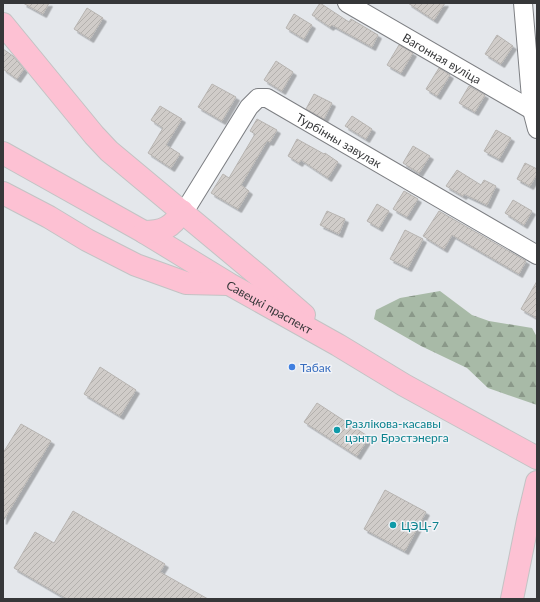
<svg xmlns="http://www.w3.org/2000/svg" width="540" height="602" font-family="Lato,sans-serif">
<style>
.forest{fill:url(#forest-firs)}
.building{fill:url(#building-hatch);stroke:#b7b4b1;filter:url(#shadow)}
.lines{fill:none;stroke-linecap:round;stroke-linejoin:round}
.minor-casing{stroke:#7d7f83;stroke-width:20}
.major-casing{stroke:#c3c3c4;stroke-width:24}
.minor{stroke:#fff;stroke-width:18}
.major{stroke:#fdc1d3;stroke-width:22}
.shop-dot{fill:#3f7fe0;stroke:#f2f4f8;stroke-width:1.5}
.culture-dot{fill:#0f9aa8;stroke:#f2f4f8;stroke-width:1.5}
.labels{text-anchor:middle;dominant-baseline:central;stroke-width:3;stroke-linejoin:round;paint-order:stroke}
.street-label{font-size:12px;fill:#363739;stroke:#f2f4f8}
.shop-label{font-size:12px;fill:#366cbe;stroke:#f2f4f8;text-anchor:start}
.culture-label{font-size:12px;fill:#0d838f;stroke:#f2f4f8;text-anchor:start}
</style>
<defs>
<pattern id="forest-firs" width="22" height="20" patternUnits="userSpaceOnUse"><rect width="22" height="20" fill="#a8baa7"/><path d="M5 1l3.5 6h-7zM16 11l3.5 6h-7z" fill="#8a9889"/></pattern>
<pattern id="building-hatch" width="6" height="6" patternUnits="userSpaceOnUse"><rect width="6" height="6" fill="#d0ccc9"/><path d="M-1 1l2-2M0 6l6-6M5 7l2-2" fill="none" stroke="#b3b0ad"/></pattern>
<filter id="shadow"><feDropShadow dx="3.5" dy="3.5" stdDeviation="0" flood-color="#0004"/></filter>
</defs>
<rect width="100%" height="100%" fill="#e4e7eb"/>
<path class="forest" d="M440,291L472,315L489,321L532,328L537,337V405L488,388L467,368L421,346L374,319L376,310L400,298Z"/>
<g class="building">
<path d="M23,3H49L43,14Z"/>
<path d="M320,3L349,22L351,19L378,35L372,47L332,25L330,27L312,15Z"/>
<path d="M408,3H445L434,20Z"/>
<path d="M87,8L103,18L90,39L74,29Z"/>
<path d="M294,14L312,25L304,39L286,28Z"/>
<path d="M497,35L513,46L501,64L485,54Z"/>
<path d="M399,45L413,53L401,73L387,65Z"/>
<path d="M3,49L13,56L24,69L17,79L3,69Z"/>
<path d="M276,61L293,72L282,91L264,80Z"/>
<path d="M439,68L450,75L437,96L426,89Z"/>
<path d="M212,84L236,97L222,121L198,107Z"/>
<path d="M469,86L485,95L475,112L459,103Z"/>
<path d="M314,94L332,103L324,119L306,109Z"/>
<path d="M160,106L182,119L166,145L180,154L171,168L148,153L163,128L151,120Z"/>
<path d="M352,116L372,129L366,139L345,126Z"/>
<path d="M257,119L277,130L270,142L267,141L241,185L249,191L238,209L211,193L223,174L229,178L255,134L250,131Z"/>
<path d="M496,130L511,138L499,159L484,151Z"/>
<path d="M297,139L324,154L325,153L338,162L328,178L301,160L299,163L288,156Z"/>
<path d="M413,146L430,156L419,173L403,163Z"/>
<path d="M525,163L537,169V174L530,186L517,179Z"/>
<path d="M457,170L481,185L484,180L496,186L487,205L464,194L463,196L446,186Z"/>
<path d="M404,191L418,199L407,217L393,209Z"/>
<path d="M513,200L532,211L524,225L505,213Z"/>
<path d="M377,204L389,211L379,228L367,221Z"/>
<path d="M327,211L345,219L339,234L320,225Z"/>
<path d="M439,211L526,261L519,274L452,235L444,249L423,236Z"/>
<path d="M405,230L423,239L408,268L390,259Z"/>
<path d="M537,281V318L521,309Z"/>
<path d="M100,367L136,390L120,416L84,394Z"/>
<path d="M317,403L369,437L357,456L304,422Z"/>
<path d="M21,424L51,441L3,521V453Z"/>
<path d="M385,490L426,512L405,551L364,529Z"/>
<path d="M73,511L165,564L160,572L208,599H67L14,568L35,532L54,543Z"/>
</g>
<g class="lines">
<defs>
<g id="minor">
<path id="s1" d="M347,3L537,113"/>
<path d="M523,3L532,110L537,129"/>
<path id="s2" d="M182,211L189,204L249,107L258,98H267L537,255"/>
</g>
<g id="major">
<path d="M3,24L94,135L109,151L259,276L304,315"/>
<path id="s3" d="M3,153L144,232L229,284L338,345L404,385L537,458"/>
<path d="M3,193L49,217L87,240L136,265L186,283L228,284"/>
<path d="M144,232C162,232 172,228 182,211"/>
<path d="M512,599L528,520L537,482"/>
</g>
</defs>
<use href="#minor" class="minor-casing"/>
<use href="#major" class="major-casing"/>
<use href="#minor" class="minor"/>
<use href="#major" class="major"/>
</g>
<circle class="shop-dot" cx="292" cy="367" r="4"/>
<g class="culture-dot">
<circle cx="337" cy="430" r="4"/>
<circle cx="393" cy="525" r="4"/>
</g>
<g class="labels">
<g class="street-label">
<text stroke="none"><textPath href="#s1" startOffset="110">Вагонная вуліца</textPath></text>
<text stroke="none"><textPath href="#s2" startOffset="229">Турбінны завулак</textPath></text>
<text stroke="none"><textPath href="#s3" startOffset="308">Савецкі праспект</textPath></text>
</g>
<g class="shop-label">
<text x="300" y="367">Табак</text>
</g>
<g class="culture-label">
<text x="345" y="423">Разлікова-касавы<tspan x="345" dy="14">цэнтр Брэстэнерга</tspan></text>
<text x="401" y="525">ЦЭЦ-7</text>
</g>
</g>
<rect width="540" height="602" fill="none" stroke="#363739" stroke-width="8"/>
</svg>
